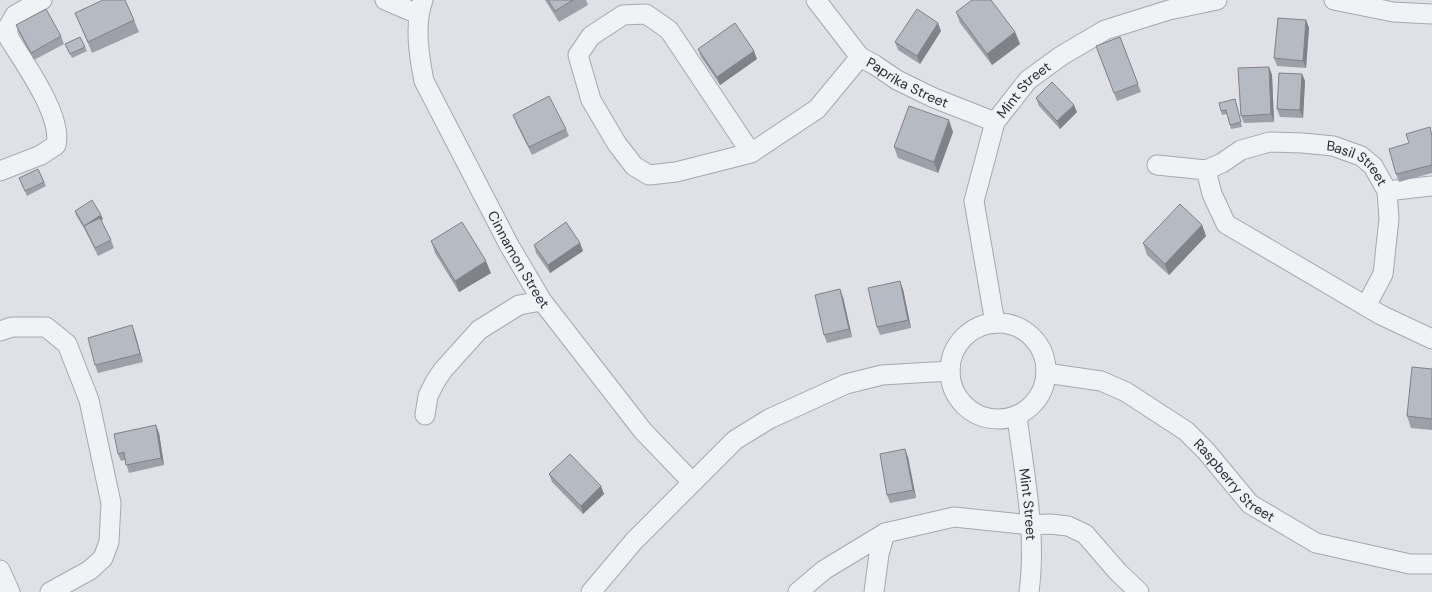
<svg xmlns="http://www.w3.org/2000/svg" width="1432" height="592" font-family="'DM Sans',sans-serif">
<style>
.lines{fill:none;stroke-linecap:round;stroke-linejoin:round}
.minor-casing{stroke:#a5a8b0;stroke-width:21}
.minor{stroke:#f1f2f5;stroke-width:19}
.wall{fill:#9da0a8}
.shaded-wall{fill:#7f8288}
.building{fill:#b6bac3;stroke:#7f8288}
.labels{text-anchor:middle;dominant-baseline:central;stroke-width:4;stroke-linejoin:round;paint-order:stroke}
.street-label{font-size:14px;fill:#292e3c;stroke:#eef0f4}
</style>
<rect width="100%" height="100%" fill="#dfe1e7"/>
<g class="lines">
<defs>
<g id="minor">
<path d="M385,0L418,14"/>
<path id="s1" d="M423,0C414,24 419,56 424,81L509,245L542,301L643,431L692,482"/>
<path id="s2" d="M816,0L860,57L875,65L897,80L934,98L995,122"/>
<path d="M1334,0L1393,12L1432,14"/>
<path d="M751,153L669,30L646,14L623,15L591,36L578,55L591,100L617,144L634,166L649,175L676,172L751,153L817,109L860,57"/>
<path d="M1157,165L1206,170L1212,194L1226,224L1381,315L1432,339"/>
<path id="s3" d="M1206,170L1222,163L1241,150L1270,142L1303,143L1333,146L1361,156L1373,166L1387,191L1389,219L1383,274L1366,306"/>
<path d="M0,171L41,155L56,145C63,116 24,63 9,38L7,29L15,15L42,0"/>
<path d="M1387,191L1432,186"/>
<circle cx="998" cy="371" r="48"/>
<path id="s4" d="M995,323L974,201L995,122L1028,80L1061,56L1105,30L1169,10L1217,0"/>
<path d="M0,331L12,327H46L67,344L89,400L111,503L109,542L103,558L90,570L50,592"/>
<path id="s5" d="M1046,373L1101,381L1126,392L1186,431L1206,451L1250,504L1316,543L1410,564H1432"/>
<path d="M425,415L428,396L435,382L443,370L479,330L519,305L542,301"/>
<path id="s6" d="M1017,416C1024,474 1037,533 1029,592"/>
<path d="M885,533L954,517L1031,525L1050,524L1068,526L1085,534L1118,572L1139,592"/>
<path d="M0,570L10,592"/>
<path d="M591,592L634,541L735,440L769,419L846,384L882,375L950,371"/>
<path d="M798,592L824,570L885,533L879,554L874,592"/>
</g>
</defs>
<use href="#minor" class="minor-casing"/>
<use href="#minor" class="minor"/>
</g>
<g class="wall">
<path d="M545,0H586L588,5L559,22Z"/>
<path d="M956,12L1015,32L1020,44L992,65L960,23Z"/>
<path d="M75,13L134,20L139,32L92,53Z"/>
<path d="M1306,20L1309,28L1306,68L1277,66L1274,58Z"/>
<path d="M16,25L61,36L64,44L34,60L19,33Z"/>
<path d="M941,31L920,64L898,50L895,42Z"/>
<path d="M80,37L87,51L72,58L65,44Z"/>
<path d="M1120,37L1141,92L1117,101L1096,46Z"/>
<path d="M698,49L757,59L720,85L701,57Z"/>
<path d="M1269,67L1272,75L1274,122L1244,123L1241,116Z"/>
<path d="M1302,74L1305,81L1303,118L1280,117L1277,109Z"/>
<path d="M1036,98L1077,112L1060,129L1039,106Z"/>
<path d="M1235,99L1242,127L1231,129L1227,114L1222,115L1221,111Z"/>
<path d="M513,115L566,129L569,136L532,155L516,123Z"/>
<path d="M953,132L938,173L898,158L894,147Z"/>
<path d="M1432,134V173L1399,182L1396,174L1409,143Z"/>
<path d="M38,169L46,186L27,196L19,178Z"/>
<path d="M75,211L103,219L101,220L111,240L114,248L98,256L85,230L76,215Z"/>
<path d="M1202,225L1206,236L1169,275L1147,255L1143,243Z"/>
<path d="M431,241L491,273L459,292L435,253Z"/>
<path d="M580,243L583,251L550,273L536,253L534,245Z"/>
<path d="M903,289L911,328L880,335L877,327Z"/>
<path d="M843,297L852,337L827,343L824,335Z"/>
<path d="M132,325L143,362L98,373L95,365Z"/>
<path d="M1432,369V430L1411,428L1407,416Z"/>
<path d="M159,433L164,465L129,473L125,460L121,461L118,454Z"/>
<path d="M908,457L916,498L890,503L887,495Z"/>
<path d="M549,474L604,494L583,514L552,482Z"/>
</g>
<g class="shaded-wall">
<path d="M1306,20L1309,28L1306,68L1303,61Z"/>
<path d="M938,23L941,31L920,64L917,56Z"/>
<path d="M1015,32L1020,44L992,65L987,54Z"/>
<path d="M754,51L757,59L720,85L717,77Z"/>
<path d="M1269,67L1272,75L1274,122L1271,114Z"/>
<path d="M1302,74L1305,81L1303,118L1300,110Z"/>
<path d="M1074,105L1077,112L1060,129L1057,121Z"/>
<path d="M949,120L953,132L938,173L934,162Z"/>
<path d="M101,215L103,219L86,230L84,226Z"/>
<path d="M1202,225L1206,236L1169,275L1165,264Z"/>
<path d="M580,243L583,251L550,273L548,265Z"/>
<path d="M486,261L491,273L459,292L455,281Z"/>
<path d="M900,281L903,289L911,328L908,320Z"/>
<path d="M840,289L843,297L852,337L849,329Z"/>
<path d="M132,325L135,333L143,362L140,354Z"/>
<path d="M156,425L159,433L164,465L161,458Z"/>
<path d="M905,449L908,457L916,498L913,490Z"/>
<path d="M601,486L604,494L583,514L581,506Z"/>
</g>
<g class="building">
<path d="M103,0H125L134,20L88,42L75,13Z"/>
<path d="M548,0H573L555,11Z"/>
<path d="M972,0H991L1015,32L987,54L956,12Z"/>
<path d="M46,9L61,36L31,53L16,25Z"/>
<path d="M917,9L938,23L917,56L895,42Z"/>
<path d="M1278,18L1306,20L1303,61L1274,58Z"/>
<path d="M735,23L754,51L717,77L698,49Z"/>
<path d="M80,37L85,47L70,54L65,44Z"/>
<path d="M1120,37L1138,84L1114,93L1096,46Z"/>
<path d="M1269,67L1271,114L1241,116L1238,68Z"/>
<path d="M1279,73L1302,74L1300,110L1277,109Z"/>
<path d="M1052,82L1074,105L1057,121L1036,98Z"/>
<path d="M549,96L566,129L529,147L513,115Z"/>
<path d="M1235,99L1241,122L1230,125L1226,110L1221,111L1219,103Z"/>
<path d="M909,106L949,120L934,162L894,147Z"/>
<path d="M1430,127L1432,136V165L1396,174L1389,149L1409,143L1406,134Z"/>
<path d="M38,169L44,182L25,191L19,178Z"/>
<path d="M92,200L101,215L84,226L75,211Z"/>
<path d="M1180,204L1202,225L1165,264L1143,243Z"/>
<path d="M100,218L111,240L95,248L84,226Z"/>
<path d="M462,222L486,261L455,281L431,241Z"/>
<path d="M566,222L580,243L548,265L534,245Z"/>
<path d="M900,281L908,320L877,327L868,288Z"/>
<path d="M840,289L849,329L824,335L815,295Z"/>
<path d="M132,325L140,354L95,365L88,338Z"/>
<path d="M1412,367L1432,369V419L1407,416Z"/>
<path d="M156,425L161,458L126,465L124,452L118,454L114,434Z"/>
<path d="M905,449L913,490L887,495L880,454Z"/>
<path d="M570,454L601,486L581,506L549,474Z"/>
</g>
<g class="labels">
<g class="street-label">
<text stroke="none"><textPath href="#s2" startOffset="126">Paprika Street</textPath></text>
<text stroke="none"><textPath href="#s4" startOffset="249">Mint Street</textPath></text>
<text stroke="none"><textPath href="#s3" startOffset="164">Basil Street</textPath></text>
<text stroke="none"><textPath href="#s1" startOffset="284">Cinnamon Street</textPath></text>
<text stroke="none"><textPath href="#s5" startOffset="224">Raspberry Street</textPath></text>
<text stroke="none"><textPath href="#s6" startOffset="89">Mint Street</textPath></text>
</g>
</g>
</svg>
